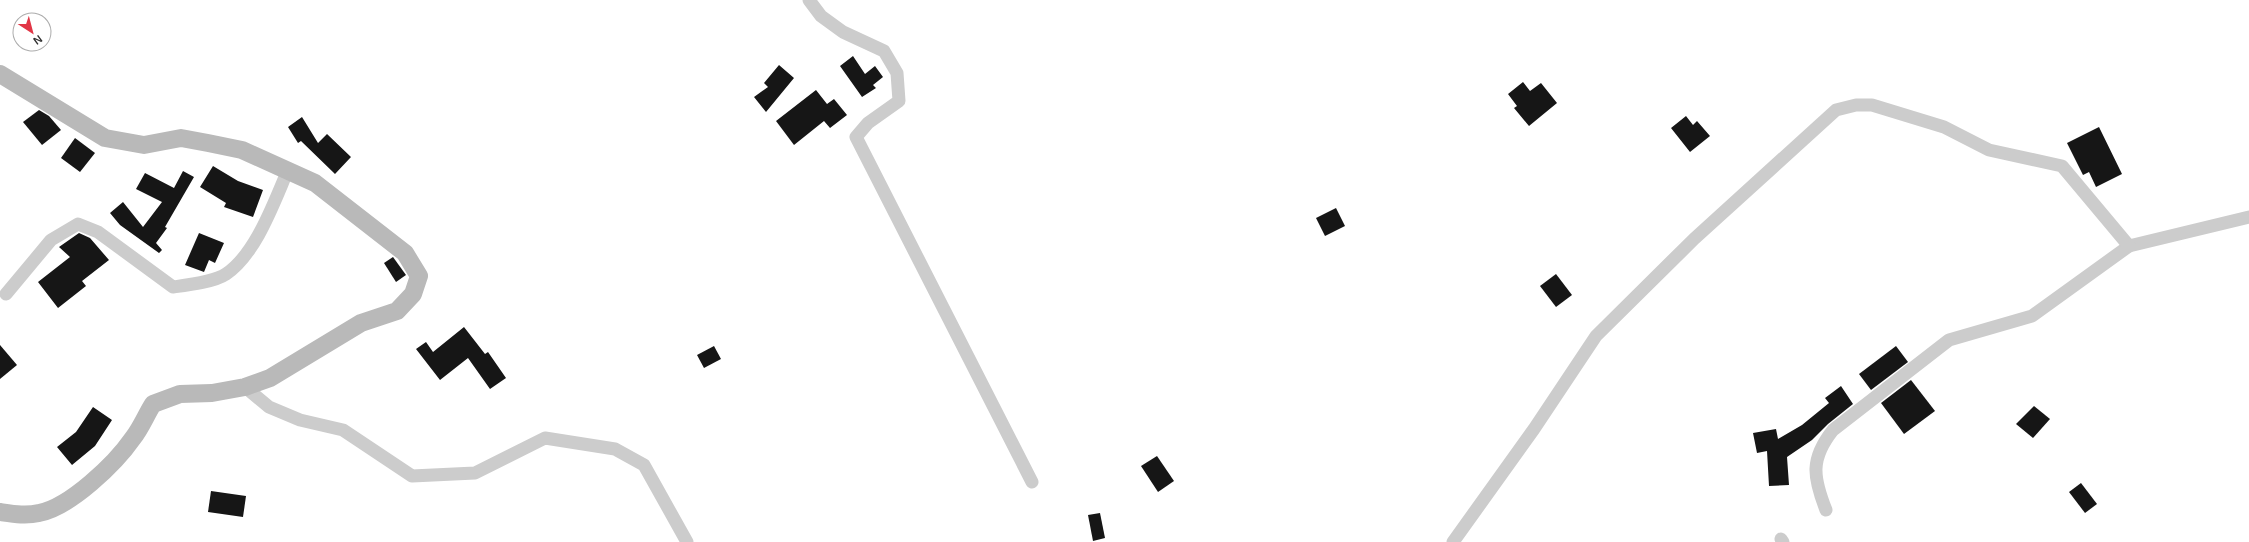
<svg xmlns="http://www.w3.org/2000/svg" width="2249" height="542" font-family="Helvetica,sans-serif">
<style>
.building{fill:#161616}
.lines{fill:none;stroke-linecap:round;stroke-linejoin:round}
.minor{stroke:#ccc;stroke-width:13}
.secondary{stroke:#b9b9b9;stroke-width:18}
</style>
<rect width="100%" height="100%" fill="#fff"/>
<g class="building">
<path d="M853,56L865,74L875,66L883,77L873,85L876,88L862,97L840,66Z"/>
<path d="M779,65L794,78L766,112L754,97L768,87L764,83Z"/>
<path d="M1523,82L1530,91L1541,83L1557,103L1529,126L1514,108L1517,106L1508,94Z"/>
<path d="M816,90L827,104L834,99L847,115L830,128L824,121L794,145L776,121Z"/>
<path d="M39,110L49,116L61,130L42,145L23,122Z"/>
<path d="M1686,116L1693,125L1697,121L1710,136L1690,152L1671,128Z"/>
<path d="M302,117L318,143L327,134L351,157L335,174L301,141L298,143L288,127Z"/>
<path d="M2099,127L2122,174L2096,187L2089,172L2083,175L2067,143Z"/>
<path d="M75,138L95,153L80,172L61,158Z"/>
<path d="M213,166L238,181L263,190L253,217L224,207L226,203L200,187Z"/>
<path d="M183,171L194,177L165,227L167,228L156,243L162,250L159,253L120,225L110,213L123,202L143,227L162,202L136,189L145,173L174,188Z"/>
<path d="M1336,208L1345,226L1325,236L1316,218Z"/>
<path d="M79,233L90,238L109,260L82,281L86,286L58,308L38,282L70,257L59,247Z"/>
<path d="M199,233L224,243L215,263L209,260L204,272L185,265Z"/>
<path d="M393,257L406,275L396,282L384,263Z"/>
<path d="M1556,274L1572,295L1556,307L1540,286Z"/>
<path d="M464,327L485,354L488,352L506,378L490,389L468,358L440,380L416,349L426,342L433,352Z"/>
<path d="M0,345L17,365L0,379Z"/>
<path d="M714,346L721,359L704,368L697,355Z"/>
<path d="M1896,346L1908,362L1871,390L1859,374Z"/>
<path d="M1911,380L1935,411L1904,434L1881,403Z"/>
<path d="M1841,386L1853,404L1828,424L1812,440L1787,457L1789,485L1769,486L1767,451L1757,453L1753,433L1776,429L1778,439L1802,425L1829,403L1825,398Z"/>
<path d="M2034,406L2050,419L2033,438L2016,424Z"/>
<path d="M93,407L112,420L95,446L72,465L57,447L76,432Z"/>
<path d="M1157,456L1174,481L1158,492L1141,466Z"/>
<path d="M2081,483L2097,504L2085,513L2069,492Z"/>
<path d="M211,491L246,496L243,517L208,512Z"/>
<path d="M1100,513L1105,538L1093,541L1088,515Z"/>
</g>
<g class="lines">
<g class="minor">
<path d="M809,0L821,16L843,32L884,51L897,73L899,101L868,123L856,137L1032,482"/>
<path d="M6,294L51,240L78,224L98,232L173,287C188,285 214,282 226,274C256,254 274,202 288,170"/>
<path d="M245,387L269,407L300,420L343,430L412,476L475,473L545,438L615,449L644,465L687,542"/>
<path d="M1826,510C1813,477 1810,459 1833,430L1949,340L2032,316L2129,246L2249,217"/>
<path d="M1781,539L1783,542"/>
<path d="M1453,542L1534,429L1596,336L1694,239L1836,110L1856,105H1872L1944,127L1989,150L2062,166L2129,246"/>
</g>
<path class="secondary" d="M0,74L105,138L144,145L181,138L208,143L242,150L315,183L405,253L419,276L413,294L397,311L361,323L270,378L245,387L212,393L180,394L153,404C146,415 141,428 133,438C115,464 70,507 39,513C26,516 14,514 0,512"/>
</g>
<g transform="translate(32 32) rotate(144)"><circle r="19" fill="#ffffff" stroke="#acacac"/>
<path d="M0-3L7 15L0 10L-7 15Z" fill="#e13646"/>
<text y="-6" font-size="11" font-weight="bold" text-anchor="middle" fill="#2f2f2f">N</text>
</g>
</svg>
